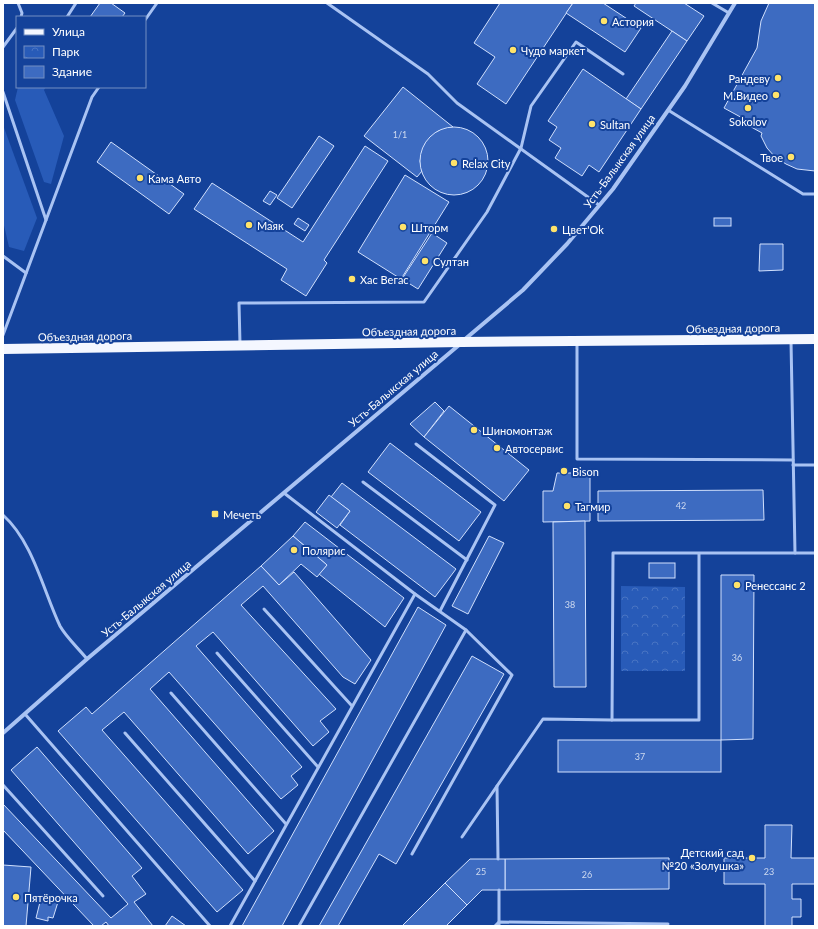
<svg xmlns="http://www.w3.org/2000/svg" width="818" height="929" font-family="Lato,sans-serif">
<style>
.grass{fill:#285bb8}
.park{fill:url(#park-crowns)}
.building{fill:#3d6bc1;stroke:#d1e0fd}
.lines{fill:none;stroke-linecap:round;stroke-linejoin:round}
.service{stroke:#a9c3f3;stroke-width:3}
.minor{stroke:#a9c3f3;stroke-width:4}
.primary{stroke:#f4f7ff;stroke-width:10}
.poi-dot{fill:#ffe36a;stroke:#14429a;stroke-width:1.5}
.labels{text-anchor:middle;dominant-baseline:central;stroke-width:4;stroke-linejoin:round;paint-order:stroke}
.number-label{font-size:9px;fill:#cedaf0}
.poi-label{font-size:11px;fill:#fff;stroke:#14429a;text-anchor:start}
.street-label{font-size:11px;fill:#fff;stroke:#14429a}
</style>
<defs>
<pattern id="park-crowns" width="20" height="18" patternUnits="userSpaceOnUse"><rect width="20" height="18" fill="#285bb8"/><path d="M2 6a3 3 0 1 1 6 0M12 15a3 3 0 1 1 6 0" fill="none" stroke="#4874c3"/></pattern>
</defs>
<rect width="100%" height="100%" fill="#14429a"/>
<g class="grass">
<path d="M18,87H46L44,90L64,136L51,184L44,182L15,100Z"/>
<path d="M3,125L37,218L24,251L9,247L3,221Z"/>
</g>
<path class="park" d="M621,586L685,587V671H621Z"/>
<g class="building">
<path d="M100,3H111L125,13L122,17H90Z"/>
<path d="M500,3H573L506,104L477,84L495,57L474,43Z"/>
<path d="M573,3H603L641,28L625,52L566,13Z"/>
<path d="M636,3H684L704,16L687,41L634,6Z"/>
<path d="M769,3H815V171L797,169L786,164L775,157L767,148L761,136L762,133L744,123L746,120L724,108L757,48L761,21Z"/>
<path d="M672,31L687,41L641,109L626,99Z"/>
<path d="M583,69L641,109L599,172L589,165L582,176L555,158L561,148L549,140L557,127L548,121Z"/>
<path d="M403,87L453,127L438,131L431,137L425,144L422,152L420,161L422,171L417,177L364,136Z"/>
<circle cx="454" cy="161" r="34"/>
<path d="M319,136L334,146L292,208L277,198Z"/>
<path d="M111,142L184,194L169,214L97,162Z"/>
<path d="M365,146L388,161L324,260L327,263L306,296L281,280L287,269L194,209L212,183L303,242Z"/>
<path d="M405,175L449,202L401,279L358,252Z"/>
<path d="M270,191L277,195L270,205L263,201Z"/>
<path d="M298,218L309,225L305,231L294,224Z"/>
<rect x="714" y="218" width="17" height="8"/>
<path d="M432,233L447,243L418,289L402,279Z"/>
<path d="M760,244H783V270L759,271Z"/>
<path d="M435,402L444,411L424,437L410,424Z"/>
<path d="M449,406L529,470L504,501L424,437Z"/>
<path d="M390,443L481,512L459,541L368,472Z"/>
<path d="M557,473H590V521L543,522V491H553Z"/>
<path d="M342,483L456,569L435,597L340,525L350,511L331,497Z"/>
<path d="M763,490L764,520L598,521V491Z"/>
<path d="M329,495L350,511L337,528L316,512Z"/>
<path d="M585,521L586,687H554L553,522Z"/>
<path d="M305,522L404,598L385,627L319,574L327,565L293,536Z"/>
<path d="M293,536L327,565L317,577L301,564L279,585L261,566Z"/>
<path d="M489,536L504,543L468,614L452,606Z"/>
<rect x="649" y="563" width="26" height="15"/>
<path d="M261,566L279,585L294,572L371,660L355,684L343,677L263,586L241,605L336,709L320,721L329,732L313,746L213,632L196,646L302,767L291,776L298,785L281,799L169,672L150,689L274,831L248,854L124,712L102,730L243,890L217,912L58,731L86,707L92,714Z"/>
<path d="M721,575H754L753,739L721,740Z"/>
<path d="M418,607L446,625L282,926H242Z"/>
<path d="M472,656L504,674L396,864L379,854L338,926H319Z"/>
<rect x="558" y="740" width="163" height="32"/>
<path d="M37,747L142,868L132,876L146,894L134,902L153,926H132L131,925L130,926H109L106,922L101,926H94L3,830V804L111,918L128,904L11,770Z"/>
<path d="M765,825H792L791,858H815V884H792V899H801V917H792V926H765V884H724V858H765Z"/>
<path d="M669,858V889L505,890V859Z"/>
<path d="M470,859H505V890H482L467,905L445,883Z"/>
<path d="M3,865L31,867L26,926H3Z"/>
<path d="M445,883L467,905L446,926H402Z"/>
<path d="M41,898L58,902L53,918L48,917V921L36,918Z"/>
<path d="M172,916L186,926H165Z"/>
</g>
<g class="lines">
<g class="service">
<path d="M18,3L22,13L21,17"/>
<path d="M327,3L428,74L457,103L599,205"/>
<path d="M712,3L729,13"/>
<path d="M67,17L76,3"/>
<path d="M145,20L157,3"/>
<path d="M3,47L17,28"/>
<path d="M3,92L46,220"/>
<path d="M668,110L803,194H815"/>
<path d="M3,256L26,273"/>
<path d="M3,335L92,97L99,87"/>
<path d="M791,341L795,553H815"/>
<path d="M577,343V459L793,460"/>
<path d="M240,344L239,303L424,302L487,212L521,148L531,106L576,42L623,74"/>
<path d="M416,444L495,505L440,611"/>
<path d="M793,465H815"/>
<path d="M363,482L467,560"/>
<path d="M3,515C33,542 43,590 60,626C66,637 79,649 87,659"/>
<path d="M699,553V720H612L613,553H795"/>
<path d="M264,609L352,706"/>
<path d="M217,653L318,767"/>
<path d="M171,693L286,824"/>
<path d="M25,714L210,926"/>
<path d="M125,733L255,881"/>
<path d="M3,785L103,896"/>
<path d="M497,786L498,859"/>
<path d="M462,837L543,719L612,720"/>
<path d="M412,854L512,675L466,630"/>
<path d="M499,890V926"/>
<path d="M230,926L415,594L284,493"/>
<path d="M299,926L466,630L415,594"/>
<path d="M495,926L499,922L668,924"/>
</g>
<g class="minor">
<path d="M464,340L523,290L567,244L613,189L685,86L735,3"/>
<path d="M3,733L87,659L459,345"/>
</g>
<path class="primary" d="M3,349L462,342L815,339"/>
</g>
<g class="poi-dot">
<circle cx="604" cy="21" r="4"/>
<circle cx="513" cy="50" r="4"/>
<circle cx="778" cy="78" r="4"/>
<circle cx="776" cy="95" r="4"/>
<circle cx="748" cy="108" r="4"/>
<circle cx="592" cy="124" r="4"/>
<circle cx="791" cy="157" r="4"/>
<circle cx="454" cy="163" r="4"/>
<circle cx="140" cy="178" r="4"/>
<circle cx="249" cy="225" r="4"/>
<circle cx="403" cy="227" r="4"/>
<circle cx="554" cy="229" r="4"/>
<circle cx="425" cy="261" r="4"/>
<circle cx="352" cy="279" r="4"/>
<circle cx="474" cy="430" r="4"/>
<circle cx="497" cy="448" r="4"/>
<circle cx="564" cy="471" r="4"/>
<circle cx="567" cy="506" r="4"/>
<rect x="211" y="510" width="8" height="8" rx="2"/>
<circle cx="294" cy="550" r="4"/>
<circle cx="737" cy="585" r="4"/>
<circle cx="752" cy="858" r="4"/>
<circle cx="16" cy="897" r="4"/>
</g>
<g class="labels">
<g class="number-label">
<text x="400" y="134">1/1</text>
<text x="681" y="505">42</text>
<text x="570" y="604">38</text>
<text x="737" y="657">36</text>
<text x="640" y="756">37</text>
<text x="481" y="871">25</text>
<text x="769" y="871">23</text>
<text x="587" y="874">26</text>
</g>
<g class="poi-label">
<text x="612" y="21">Астория</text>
<text x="521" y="50">Чудо маркет</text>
<text x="770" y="78" text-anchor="end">Рандеву</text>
<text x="768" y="95" text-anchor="end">М.Видео</text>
<text x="748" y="121" text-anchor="middle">Sokolov</text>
<text x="600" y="124">Sultan</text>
<text x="783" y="157" text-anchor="end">Твое</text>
<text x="462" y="163">Relax City</text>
<text x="148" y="178">Кама Авто</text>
<text x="257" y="225">Маяк</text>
<text x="411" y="227">Шторм</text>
<text x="562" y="229">Цвет'Ok</text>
<text x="433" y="261">Султан</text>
<text x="360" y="279">Хас Вегас</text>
<text x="482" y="430">Шиномонтаж</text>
<text x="505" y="448">Автосервис</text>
<text x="572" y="471">Bison</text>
<text x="575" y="506">Тагмир</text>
<text x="223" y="514">Мечеть</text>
<text x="302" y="550">Полярис</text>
<text x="745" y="585">Ренессанс 2</text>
<text x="744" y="852" text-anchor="end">Детский сад<tspan x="744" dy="13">№20 «Золушка»</tspan></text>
<text x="24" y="897">Пятёрочка</text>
</g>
<g class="street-label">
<text transform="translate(619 161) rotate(-54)">Усть-Балыкская улица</text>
<text transform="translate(733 328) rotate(-1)">Объездная дорога</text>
<text transform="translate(409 331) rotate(-1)">Объездная дорога</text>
<text transform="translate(85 336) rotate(-1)">Объездная дорога</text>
<text transform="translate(393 388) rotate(-40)">Усть-Балыкская улица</text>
<text transform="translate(146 598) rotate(-40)">Усть-Балыкская улица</text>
</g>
</g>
<rect width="818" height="929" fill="none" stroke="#ffffff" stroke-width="8"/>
<rect x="16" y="16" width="130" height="72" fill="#14429a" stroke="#728ec2"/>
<rect x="24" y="29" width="20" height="6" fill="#f4f7ff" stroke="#728ec2"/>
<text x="52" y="36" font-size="12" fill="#ffffff">Улица</text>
<rect x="24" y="46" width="20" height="12" fill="url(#park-crowns)" stroke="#728ec2"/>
<text x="52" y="56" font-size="12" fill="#ffffff">Парк</text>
<rect x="24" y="66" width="20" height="12" fill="#3d6bc1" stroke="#728ec2"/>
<text x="52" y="76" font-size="12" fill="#ffffff">Здание</text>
</svg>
